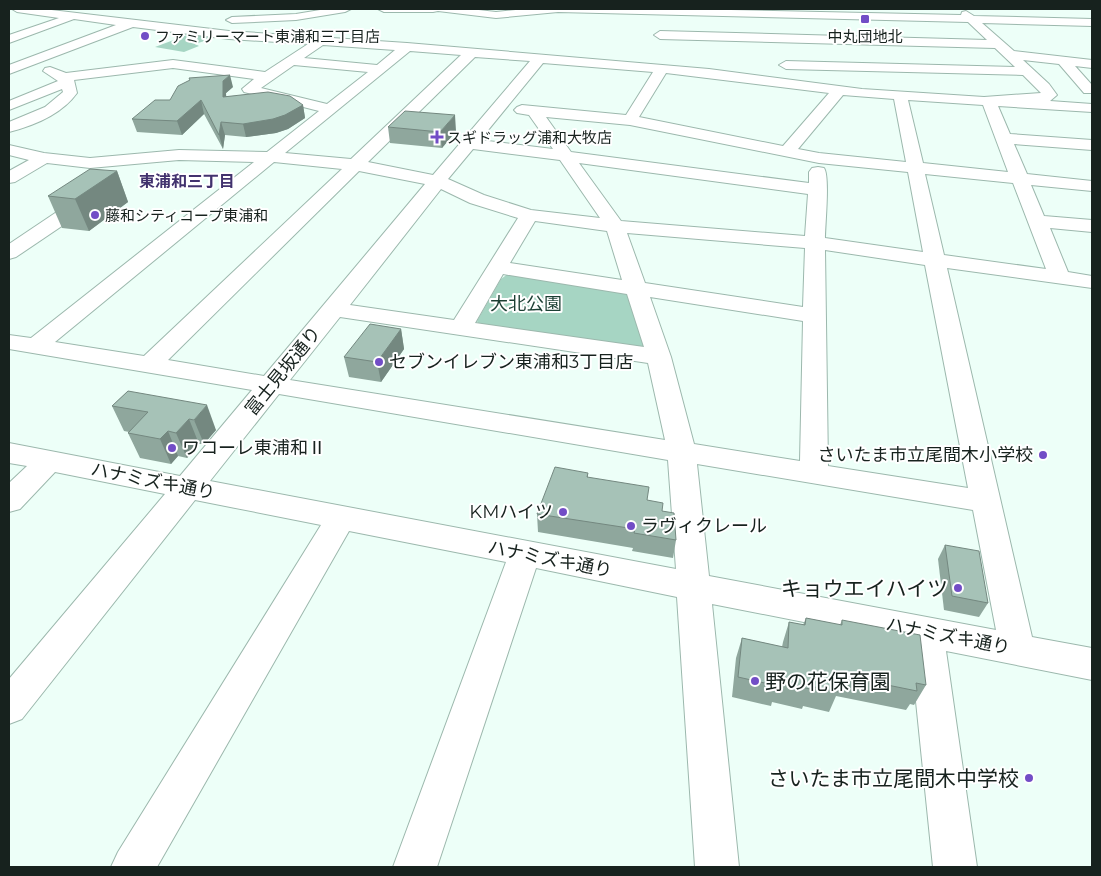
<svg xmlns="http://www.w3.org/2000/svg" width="1101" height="876" font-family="Montserrat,'Noto Sans JP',sans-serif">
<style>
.green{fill:#a6d5c3}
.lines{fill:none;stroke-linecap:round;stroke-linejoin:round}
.minor-casing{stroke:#9cb8ad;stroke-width:2}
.minor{fill:#fff;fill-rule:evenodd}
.wall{fill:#8fa79d}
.shaded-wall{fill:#748880}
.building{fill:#a6c2b7;stroke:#748880}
.poi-dot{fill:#724dc6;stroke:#fff;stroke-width:2}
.labels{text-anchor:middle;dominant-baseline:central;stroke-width:4;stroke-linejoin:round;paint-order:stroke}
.far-poi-label{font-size:15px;fill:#17221e;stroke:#fff;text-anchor:start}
.far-neighbourhood-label{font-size:16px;font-weight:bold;fill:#42326e;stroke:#fff}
.park-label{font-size:18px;fill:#1b3f33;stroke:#fff}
.poi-label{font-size:18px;fill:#17221e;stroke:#fff;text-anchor:start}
.street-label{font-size:18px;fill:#17221e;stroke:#fff}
.near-poi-label{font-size:21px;fill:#17221e;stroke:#fff;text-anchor:end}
</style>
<rect width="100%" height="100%" fill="#edfff8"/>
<g class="green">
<path d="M195,32L220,36L195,44L199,46L184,52L155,47Z"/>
<path d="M509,273L627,293L646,345L642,348L479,326L477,321L501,279Z"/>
</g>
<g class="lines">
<defs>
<g id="minor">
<path d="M12,9H43L229,31L407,43L709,69L862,89L984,97L1041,93L1023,75L786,69L779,65L786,61L1015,67L995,48L660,39L654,35L660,31L987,40L968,22L558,12L496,18L438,11L433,12H384L378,9H470L496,12L526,9H686L961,15L962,12L966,11L974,16L1092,19V26L982,23L1014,51L1092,60V68L1075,66L1092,85V93H1084L1059,64L1023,60L1049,84L1057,95L1050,101L1092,104V112L998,106L1010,134L1092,140V150L1014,144L1027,174L1092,181V191L1031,185L1044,216L1092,220V232L1050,228L1068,272L1092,276V288L947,268L1032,637L1092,648V680L946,651L977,867H933L910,643L712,604L739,867H695L677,597L536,568L437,867H393L506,562L349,531L157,867H111L118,852L321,525L195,500L22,719L9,724V679L165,494L55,472L20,509L9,512V483L27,466L9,463V443L180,476L252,390L9,349V335L31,338L254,162L179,160L90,168L47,163L15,182L9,183V171L29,160L9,155V145L44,153L90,158L179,150L267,152L319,111L244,92L242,89L254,79L173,68L74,80L77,93C62,114 33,126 9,132V122L45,107L63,92L62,89L9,110V101L58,81L43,71L45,68L50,67L66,73L173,60L265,72L308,44L229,39L133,27L9,74V65L116,25L74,19L9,43V35L59,18L17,12ZM323,45L395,50L377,65L304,58ZM410,51L461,55L351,159L285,153ZM475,57L530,61L433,175L368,162ZM543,63L653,72L626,115L522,105L517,107L514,110L517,113L529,115L553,149L480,140ZM294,65L368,72L327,104L261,88ZM666,73L829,93L783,146L639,117ZM843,95L894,99L906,162L819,153L798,149ZM908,100L983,105L1008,172L923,163ZM546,117L630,125L819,163L908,172L923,252L825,238C825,225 830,176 824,168L818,167L812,168L809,172V183L571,152ZM473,149L560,160L600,218L531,210L484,195L448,179ZM274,162L342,169L144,356L55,342ZM579,163L808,194L805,236L621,221ZM359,171L425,184L264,376L168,360ZM925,174L1013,183L1046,269L944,255ZM441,189L470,203L518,218L454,320L350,305ZM535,221L607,231L622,280L510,263ZM627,233L805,248L803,307L645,283ZM825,250L925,265L968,488L828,466ZM503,274L627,294L644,347L475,323ZM650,297L803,321L800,461L694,444L671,357ZM340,317L648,363L665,440L290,380ZM279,394L668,460L676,569L210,481ZM697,464L973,510L996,630L709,576Z"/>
<path d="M326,9H351L345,12L296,20L232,23L226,20L232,17L296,14Z"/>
<path d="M89,193L96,195L98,199L96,203L16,257L9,259V244L82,195Z"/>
</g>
</defs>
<use href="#minor" class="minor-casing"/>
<use href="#minor" class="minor"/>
</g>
<g class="wall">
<path d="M233,87L226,93V96L303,105L305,118L288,129L276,133L246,137L225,135L223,149L204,114L182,135L137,132L132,119L170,100Z"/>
<path d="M388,127L456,131L442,148L390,143Z"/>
<path d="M117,171L128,202L89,231L62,228L48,196Z"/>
<path d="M401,329L404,349L381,382L349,377L344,357Z"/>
<path d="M128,391L216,430L204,444H199L187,458L178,456L171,464L140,458L128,433L129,432L124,431L112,406Z"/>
<path d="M588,473V478L648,501L662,511L676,540L673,558L632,551L633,548L538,532L537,514Z"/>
<path d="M945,545L988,603L979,617L944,610L938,559Z"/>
<path d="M806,618L840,625L842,620L926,685L914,705L910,704L906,710L836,696L829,712L803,706L802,709L772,702L771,706L732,697L736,658L742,638L782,647L783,642L789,622L803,625Z"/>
</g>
<g class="shaded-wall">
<path d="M230,75L233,87L226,93L227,110L223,97V81Z"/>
<path d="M201,100L204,114L182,135L177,121Z"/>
<path d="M303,105L305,118L288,129L276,133L246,137L243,124Z"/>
<path d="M455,115L456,131L442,148L440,132Z"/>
<path d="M221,122L225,135L223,149L219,135Z"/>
<path d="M117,171L128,202L89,231L75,199Z"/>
<path d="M401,329L404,349L381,382L377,362Z"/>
<path d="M207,405L216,430L204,444L194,420Z"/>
<path d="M189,419L199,444L187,458L176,433Z"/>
<path d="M168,431L178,456L171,464L160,439Z"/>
</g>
<g class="building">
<path d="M230,75L223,81V97L268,92L290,96L303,105L285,115L273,119L243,124L221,122L219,135L201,100L177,121L132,119L155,100H170L178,86L190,80L189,78Z"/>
<path d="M405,111L455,115L440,132L388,127Z"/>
<path d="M90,169L117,171L75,199L48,196Z"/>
<path d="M370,324L401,329L377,362L344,357Z"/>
<path d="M128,391L207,405L194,420L189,419L176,433L168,431L160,439L128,433L148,412L112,406Z"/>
<path d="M555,467L588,473L587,477L649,487L647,500L663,503L662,511L674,513L676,540L634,533L635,529L537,514Z"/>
<path d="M945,545L979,551L988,603L952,596Z"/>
<path d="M806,618L842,625V620L920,635L926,685L916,683L917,691L838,675V692L810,686V689L778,682V686L738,677L742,638L788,648L789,622L805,625Z"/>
</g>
<g class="poi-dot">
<rect x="860" y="14" width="10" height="10" rx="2.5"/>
<circle cx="145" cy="36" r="5"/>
<path d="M434.5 129.5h5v5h5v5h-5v5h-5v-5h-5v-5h5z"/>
<circle cx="95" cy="215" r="5"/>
<circle cx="379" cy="362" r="5"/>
<circle cx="172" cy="448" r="5"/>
<circle cx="1043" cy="455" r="5"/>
<circle cx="563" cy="512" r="5"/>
<circle cx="631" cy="526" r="5"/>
<circle cx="958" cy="588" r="5"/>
<circle cx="755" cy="681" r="5"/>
<circle cx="1029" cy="778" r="5"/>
</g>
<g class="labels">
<g class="far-poi-label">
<text x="155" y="36">ファミリーマート東浦和三丁目店</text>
<text x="865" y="36" text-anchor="middle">中丸団地北</text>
<text x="447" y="137">スギドラッグ浦和大牧店</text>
<text x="105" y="215">藤和シティコープ東浦和</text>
</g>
<g class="far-neighbourhood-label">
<text x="187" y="181">東浦和三丁目</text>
</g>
<g class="park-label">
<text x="526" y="304">大北公園</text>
</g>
<g class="poi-label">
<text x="389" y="362">セブンイレブン東浦和3丁目店</text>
<text x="182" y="448">ワコーレ東浦和Ⅱ</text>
<text x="1033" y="455" text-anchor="end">さいたま市立尾間木小学校</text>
<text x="553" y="512" text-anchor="end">KMハイツ</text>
<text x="641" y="526">ラヴィクレール</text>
</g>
<g class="street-label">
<text transform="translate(283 371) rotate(-51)">富士見坂通り</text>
<text transform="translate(153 481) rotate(11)">ハナミズキ通り</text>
<text transform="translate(550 559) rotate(11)">ハナミズキ通り</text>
<text transform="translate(948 636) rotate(11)">ハナミズキ通り</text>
</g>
<g class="near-poi-label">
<text x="948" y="588">キョウエイハイツ</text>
<text x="765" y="681" text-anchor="start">野の花保育園</text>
<text x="1019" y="778">さいたま市立尾間木中学校</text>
</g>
</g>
<rect width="1101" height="876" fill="none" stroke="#17221e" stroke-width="20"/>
</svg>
